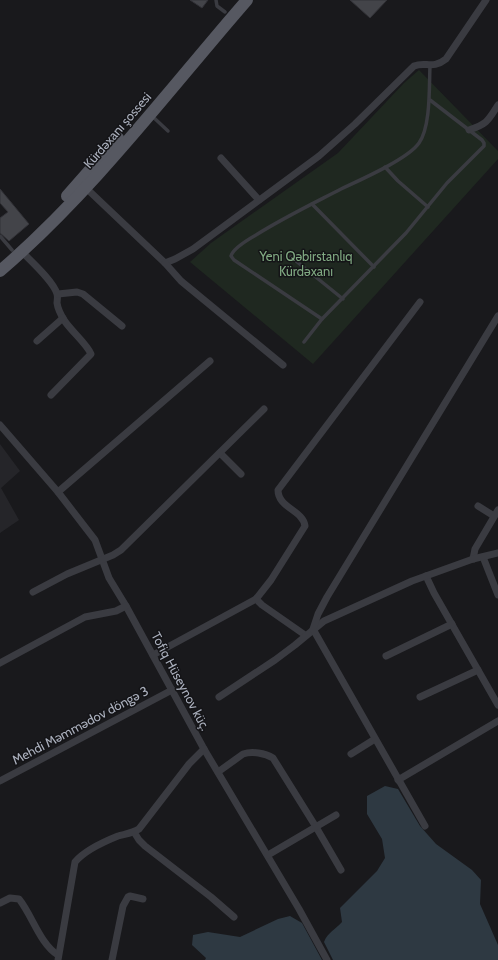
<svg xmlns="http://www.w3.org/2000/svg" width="498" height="960" font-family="Cabin,sans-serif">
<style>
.built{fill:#252529}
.green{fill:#1f2820}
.water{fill:#2e3942}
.building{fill:#434449;stroke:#333338}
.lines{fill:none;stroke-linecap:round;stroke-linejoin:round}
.lane{stroke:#3a3b41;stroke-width:3.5}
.street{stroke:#3a3b41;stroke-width:7}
.primary{stroke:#565861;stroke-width:12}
.labels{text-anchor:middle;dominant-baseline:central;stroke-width:3;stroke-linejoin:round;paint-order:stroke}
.street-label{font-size:13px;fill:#abb0bd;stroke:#141417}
.park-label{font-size:13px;fill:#80a982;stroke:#141417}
</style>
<rect width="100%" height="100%" fill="#19191c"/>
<path class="built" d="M0,444L20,471L1,488L19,520L0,533Z"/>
<path class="green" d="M419,70L498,151V159L313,364L190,262L211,243L338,153L404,83Z"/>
<g class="water">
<path d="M385,786L398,789L420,826L436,844L472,870L481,880L480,904L498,945V960H333L324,942C328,932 335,930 342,922L340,908L377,871L385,858L382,839L367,814V796Z"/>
<path d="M290,916L302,923L322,960H205L206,958L192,945L193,935L208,932L240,937L278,919Z"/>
</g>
<g class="building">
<path d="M190,0H208L202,8Z"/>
<path d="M350,0H387L370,18Z"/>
<path d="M0,189L29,224L9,241L0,233V218L8,212L0,203Z"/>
</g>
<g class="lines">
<g class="lane">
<path d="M216,0L217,6L225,12"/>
<path d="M152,116L168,131"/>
<path d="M385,167L398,181L428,207"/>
<path d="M312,204L374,267"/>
<path d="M0,236L12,250"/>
<path d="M291,257L343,299"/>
<path d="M322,319L234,260L231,256C233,248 249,239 256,235C283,218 312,204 341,189C360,180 408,159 419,143C431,126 429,86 430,66"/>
<path d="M304,342L322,319L406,233L447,183L484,146V143L482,140L430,100"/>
</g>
<g class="street">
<path d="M469,130C487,124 488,121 498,105"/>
<path d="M221,158L259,200"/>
<path d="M86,188L165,263L175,259L193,249L319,156L355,124L414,66C426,61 432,70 446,59L486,0"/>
<path d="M22,252C31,261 54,282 57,294C58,297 57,301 57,303C58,310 61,315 64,320C71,331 87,344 91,354L51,395"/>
<path d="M165,263L181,281L283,365"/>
<path d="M58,294L77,292L83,294L122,326"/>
<path d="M37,341L63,318"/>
<path d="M0,425L58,492L95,540L109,578L126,606L204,749L299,909L327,960"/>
<path d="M220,453L241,474"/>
<path d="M58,492L210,361"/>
<path d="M478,506L494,516"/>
<path d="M483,557L498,595"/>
<path d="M473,559L475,549L498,510"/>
<path d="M426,576L434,593L498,705"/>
<path d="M33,592L67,574L113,555L121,550L264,409"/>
<path d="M256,599L262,605L305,635"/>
<path d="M153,655L256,599L271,580L305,526C303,510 278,508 278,490L420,302"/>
<path d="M386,656L452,624"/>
<path d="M0,663L85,617L116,611L126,606"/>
<path d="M219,697L275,660L295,645L324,621L412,581L473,559L498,553"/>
<path d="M420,697L478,670"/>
<path d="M351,754L375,739"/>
<path d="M218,772L243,754C252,751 265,753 273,758L316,827L341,870"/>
<path d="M398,780L498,721"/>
<path d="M0,781L172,690"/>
<path d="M425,826L313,629L318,614L327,597L498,316"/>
<path d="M134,832L139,840L145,846L211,897L234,917"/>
<path d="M268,855L336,815"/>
<path d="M0,903L10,898L19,899C32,915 40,944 58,955"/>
<path d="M58,960L75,862C85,850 103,842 118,836C125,834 133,833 139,829L189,764L204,749"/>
<path d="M112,960L123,906L128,897L130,896L143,899"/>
</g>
<g class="primary">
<path d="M67,196L118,138"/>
<path d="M0,271C93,191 167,92 247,0"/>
</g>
</g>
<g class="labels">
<g class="street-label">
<text transform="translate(117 130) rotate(-49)">Kürdəxanı şossesi</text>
<text transform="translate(181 681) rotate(62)">Tofiq Hüseynov küç.</text>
<text transform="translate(80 725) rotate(-28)">Mehdi Məmmədov döngə 3</text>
</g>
<g class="park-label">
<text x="306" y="256">Yeni Qəbirstanlıq<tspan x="306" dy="15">Kürdəxanı</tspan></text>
</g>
</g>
</svg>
